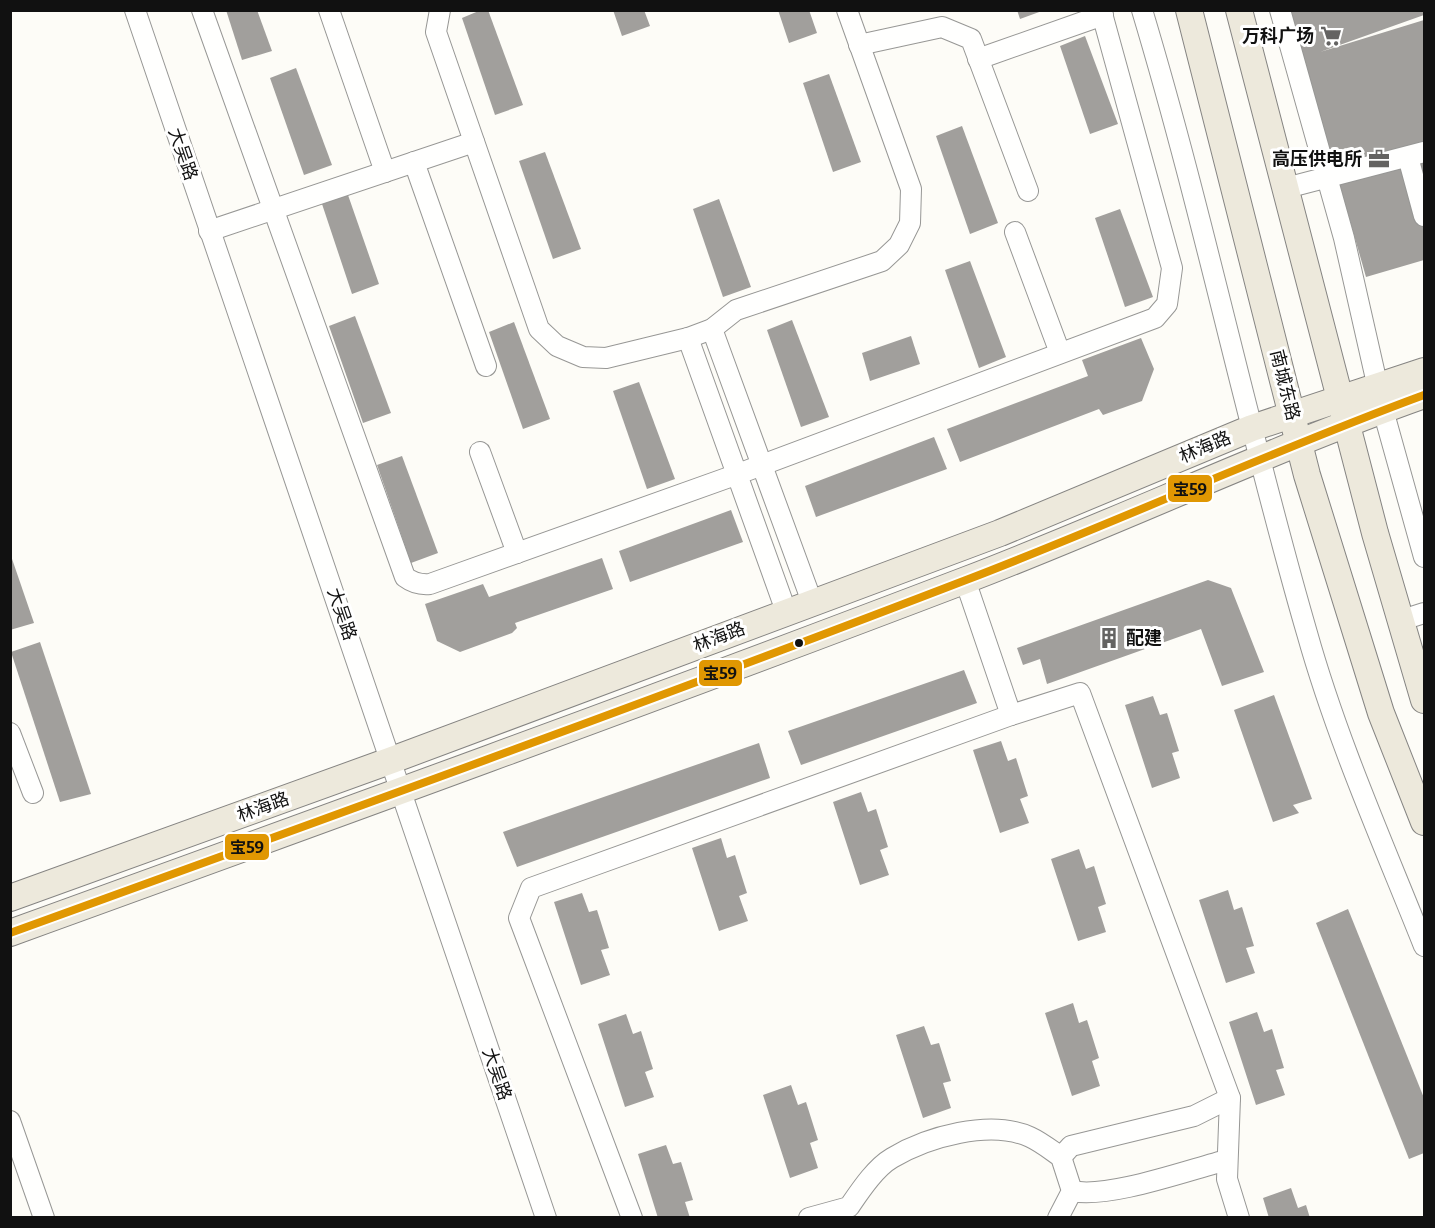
<svg xmlns="http://www.w3.org/2000/svg" width="1435" height="1228" font-family="Bitter,'Noto Sans SC',serif">
<style>
.building{fill:#a19f9c}
.lines{fill:none;stroke-linecap:round;stroke-linejoin:round}
.minor-casing{stroke:#979795;stroke-width:22}
.major-casing{stroke:#858482;stroke-width:28}
.minor{stroke:#fffffe;stroke-width:20}
.major{stroke:#ede9dc;stroke-width:26}
.bus-1-casing{stroke:#fff;stroke-width:12}
.bus-1{stroke:#e09702;stroke-width:8}
.bus-dot{fill:#111;stroke:#fff;stroke-width:2}
.labels{text-anchor:middle;dominant-baseline:central;stroke-width:6;stroke-linejoin:round;paint-order:stroke}
.poi-label{font-size:18px;font-weight:bold;fill:#111;stroke:#fff;text-anchor:end}
.street-label{font-size:18px;fill:#111;stroke:#fff}
.line-badge{stroke:#fff;stroke-width:2}
.pale-badge-label{font-size:16px;text-anchor:middle;font-weight:bold;fill:#111}
</style>
<rect width="100%" height="100%" fill="#fdfcf7"/>
<g class="building">
<path d="M226,10H257L272,51L242,60Z"/>
<path d="M481,10H488L523,105L495,115L462,18Z"/>
<path d="M613,10H644L650,26L622,36Z"/>
<path d="M778,10H809L817,33L789,43Z"/>
<path d="M1017,10H1042V11L1020,19Z"/>
<path d="M1290,10H1424V15L1320,52L1424,20V260L1366,277Z"/>
<path d="M1085,36L1118,124L1090,134L1060,46Z"/>
<path d="M296,68L332,165L304,175L270,78Z"/>
<path d="M829,74L861,162L833,172L803,83Z"/>
<path d="M962,126L998,223L970,234L936,136Z"/>
<path d="M545,152L581,249L553,259L519,161Z"/>
<path d="M348,195L379,284L352,294L322,204Z"/>
<path d="M719,199L751,287L723,297L693,209Z"/>
<path d="M1120,209L1153,297L1125,307L1095,218Z"/>
<path d="M970,261L1006,357L979,368L945,270Z"/>
<path d="M355,316L391,413L363,423L329,326Z"/>
<path d="M792,320L829,417L801,427L767,330Z"/>
<path d="M514,322L550,419L523,429L489,332Z"/>
<path d="M911,336L920,364L870,381L862,353Z"/>
<path d="M1141,338L1154,369L1142,401L1103,415L1099,409L960,462L947,429L1088,376L1082,360Z"/>
<path d="M639,382L675,479L647,489L613,391Z"/>
<path d="M934,437L947,469L816,517L805,486Z"/>
<path d="M402,456L438,553L411,563L377,465Z"/>
<path d="M731,510L743,542L630,582L619,551Z"/>
<path d="M10,553L34,623L10,630Z"/>
<path d="M602,558L613,589L515,623L517,628L512,633L460,652L437,641L425,604L483,584L489,597Z"/>
<path d="M1208,580L1231,588L1264,672L1222,686L1201,629L1047,684L1040,659L1023,665L1017,648Z"/>
<path d="M40,642L91,794L60,802L11,652Z"/>
<path d="M964,670L977,703L801,765L788,731Z"/>
<path d="M1274,695L1312,799L1293,805L1299,813L1273,822L1234,710Z"/>
<path d="M1153,696L1160,715L1167,713L1179,751L1172,753L1180,778L1152,788L1125,705Z"/>
<path d="M1001,741L1008,761L1016,758L1028,796L1020,799L1029,823L1000,833L973,750Z"/>
<path d="M759,743L770,778L517,867L503,832Z"/>
<path d="M861,792L868,812L876,809L888,847L880,850L889,875L860,885L833,802Z"/>
<path d="M721,838L727,858L735,855L747,893L739,896L748,921L719,931L692,848Z"/>
<path d="M1079,849L1086,869L1094,866L1106,904L1098,907L1106,932L1078,941L1051,859Z"/>
<path d="M1228,890L1234,910L1242,907L1254,946L1246,948L1255,973L1226,983L1199,900Z"/>
<path d="M582,893L589,912L597,910L609,948L601,950L610,975L581,985L554,902Z"/>
<path d="M1348,909L1424,1098V1153L1409,1159L1316,923Z"/>
<path d="M1073,1003L1079,1023L1087,1020L1099,1058L1092,1061L1100,1086L1072,1096L1045,1013Z"/>
<path d="M1257,1012L1264,1032L1272,1029L1284,1068L1276,1070L1285,1095L1256,1105L1229,1022Z"/>
<path d="M626,1014L633,1034L641,1031L653,1069L645,1072L654,1097L625,1107L598,1024Z"/>
<path d="M924,1026L931,1045L939,1043L951,1081L943,1083L951,1108L923,1118L896,1035Z"/>
<path d="M791,1085L798,1105L806,1102L818,1140L810,1143L818,1168L790,1178L763,1095Z"/>
<path d="M666,1145L673,1164L681,1162L693,1200L685,1202L690,1218H658L638,1154Z"/>
<path d="M1291,1188L1298,1208L1306,1205L1310,1218H1269L1263,1198Z"/>
</g>
<g class="lines">
<defs>
<g id="minor">
<path d="M135,10L546,1218"/>
<path d="M202,10L405,577C413,583 420,585 430,584L738,474L1155,318L1167,304L1172,268L1101,10"/>
<path d="M329,10L385,172"/>
<path d="M440,10L436,32L539,329L557,346L583,357L606,358L688,338L712,329L736,310L882,261L899,245L910,223L911,189L847,10"/>
<path d="M1142,10C1204,216 1247,427 1307,633C1337,740 1383,843 1424,946"/>
<path d="M1280,10L1344,238L1383,410L1424,557"/>
<path d="M859,45L942,27L971,39L1028,191"/>
<path d="M978,59L1103,15"/>
<path d="M1408,157L1424,216"/>
<path d="M414,162L486,366"/>
<path d="M1286,188L1424,152"/>
<path d="M209,231L474,142"/>
<path d="M1015,232L1060,353"/>
<path d="M712,329L812,602"/>
<path d="M688,338L786,611"/>
<path d="M480,452L517,553"/>
<path d="M965,580L1011,715L1080,693L1230,1098L1227,1179L1239,1218"/>
<path d="M1399,621L1424,613"/>
<path d="M10,733L33,793"/>
<path d="M10,1121L44,1218"/>
<path d="M1061,1157L1071,1146L1194,1116L1230,1098"/>
<path d="M1072,1191C1108,1199 1188,1170 1227,1160"/>
<path d="M632,1218L519,918L531,888L1011,715"/>
<path d="M809,1218L849,1207C860,1191 875,1168 892,1158C927,1137 990,1119 1030,1137C1041,1142 1051,1150 1061,1157L1072,1191L1058,1218"/>
</g>
<g id="major">
<path d="M1189,10L1307,475L1381,713L1424,822"/>
<path d="M1239,10L1375,533L1424,700"/>
<path d="M10,898L392,760L1000,533L1252,428L1424,371"/>
<path d="M10,933C330,817 649,701 966,580C1120,521 1269,450 1424,395"/>
</g>
</defs>
<use href="#minor" class="minor-casing"/>
<use href="#major" class="major-casing"/>
<use href="#minor" class="minor"/>
<use href="#major" class="major"/>
<defs>
<path id="bus-1" d="M10,933C330,817 649,702 966,580C1120,521 1269,452 1424,395"/>
</defs>
<use href="#bus-1" class="bus-1-casing"/>
<use href="#bus-1" class="bus-1"/>
</g>
<defs>
<symbol id="supermarket-bare" viewBox="-9 -9 18 18"><path d="M-6-5.5h2.5l.6 2H6L4.5 2H-2.5L-4.4-4H-6ZM-1.5 3.2a1.3 1.3 0 1 0 .1 0ZM3 3.2a1.3 1.3 0 1 0 .1 0Z" fill="#646362" stroke="#fff" stroke-width="2.5" paint-order="stroke"/></symbol>
<symbol id="office-bare" viewBox="-9 -9 18 18"><path d="M-6-3h4V-5.5h4V-3h4V5H-6ZM-1-4.5V-3h2v-1.5ZM-6 0V1H6V0Z" fill="#646362" stroke="#fff" stroke-width="2.5" paint-order="stroke"/></symbol>
<symbol id="building-bare" viewBox="-9 -9 18 18"><path d="M-4-6H4V6H1V3H-1V6H-4ZM-2.5-4.3h1.7v1.8h-1.7ZM.8-4.3h1.7v1.8H.8ZM-2.5-1h1.7V.8h-1.7ZM.8-1h1.7V.8H.8Z" fill="#646362" stroke="#fff" stroke-width="2.5" paint-order="stroke"/></symbol>
</defs>
<g fill-rule="evenodd">
<use href="#supermarket-bare" x="1316" y="21" width="30" height="30"/>
<use href="#office-bare" x="1364" y="144" width="30" height="30"/>
<use href="#building-bare" x="1094" y="623" width="30" height="30"/>
</g>
<circle class="bus-dot" cx="799" cy="643" r="5"/>
<g class="labels">
<g class="poi-label">
<text x="1314" y="36">万科广场</text>
<text x="1362" y="159">高压供电所</text>
<text x="1126" y="638" text-anchor="start">配建</text>
</g>
<g class="street-label">
<text transform="translate(183 154) rotate(71)">大吴路</text>
<text transform="translate(1285 385) rotate(76)">南城东路</text>
<text transform="translate(1205 447) rotate(-23)">林海路</text>
<text transform="translate(342 614) rotate(71)">大吴路</text>
<text transform="translate(719 637) rotate(-21)">林海路</text>
<text transform="translate(263 807) rotate(-20)">林海路</text>
<text transform="translate(497 1074) rotate(71)">大吴路</text>
</g>
</g>
<g class="line-badge">
<rect x="1167" y="474" width="46" height="29" rx="6" fill="#e09702"/>
<rect x="698" y="659" width="45" height="28" rx="6" fill="#e09702"/>
<rect x="224" y="833" width="46" height="28" rx="6" fill="#e09702"/>
</g>
<g class="pale-badge-label">
<text x="1190" y="495">宝59</text>
<text x="720" y="679">宝59</text>
<text x="247" y="853">宝59</text>
</g>
<rect width="1435" height="1228" fill="none" stroke="#111111" stroke-width="24"/>
</svg>
